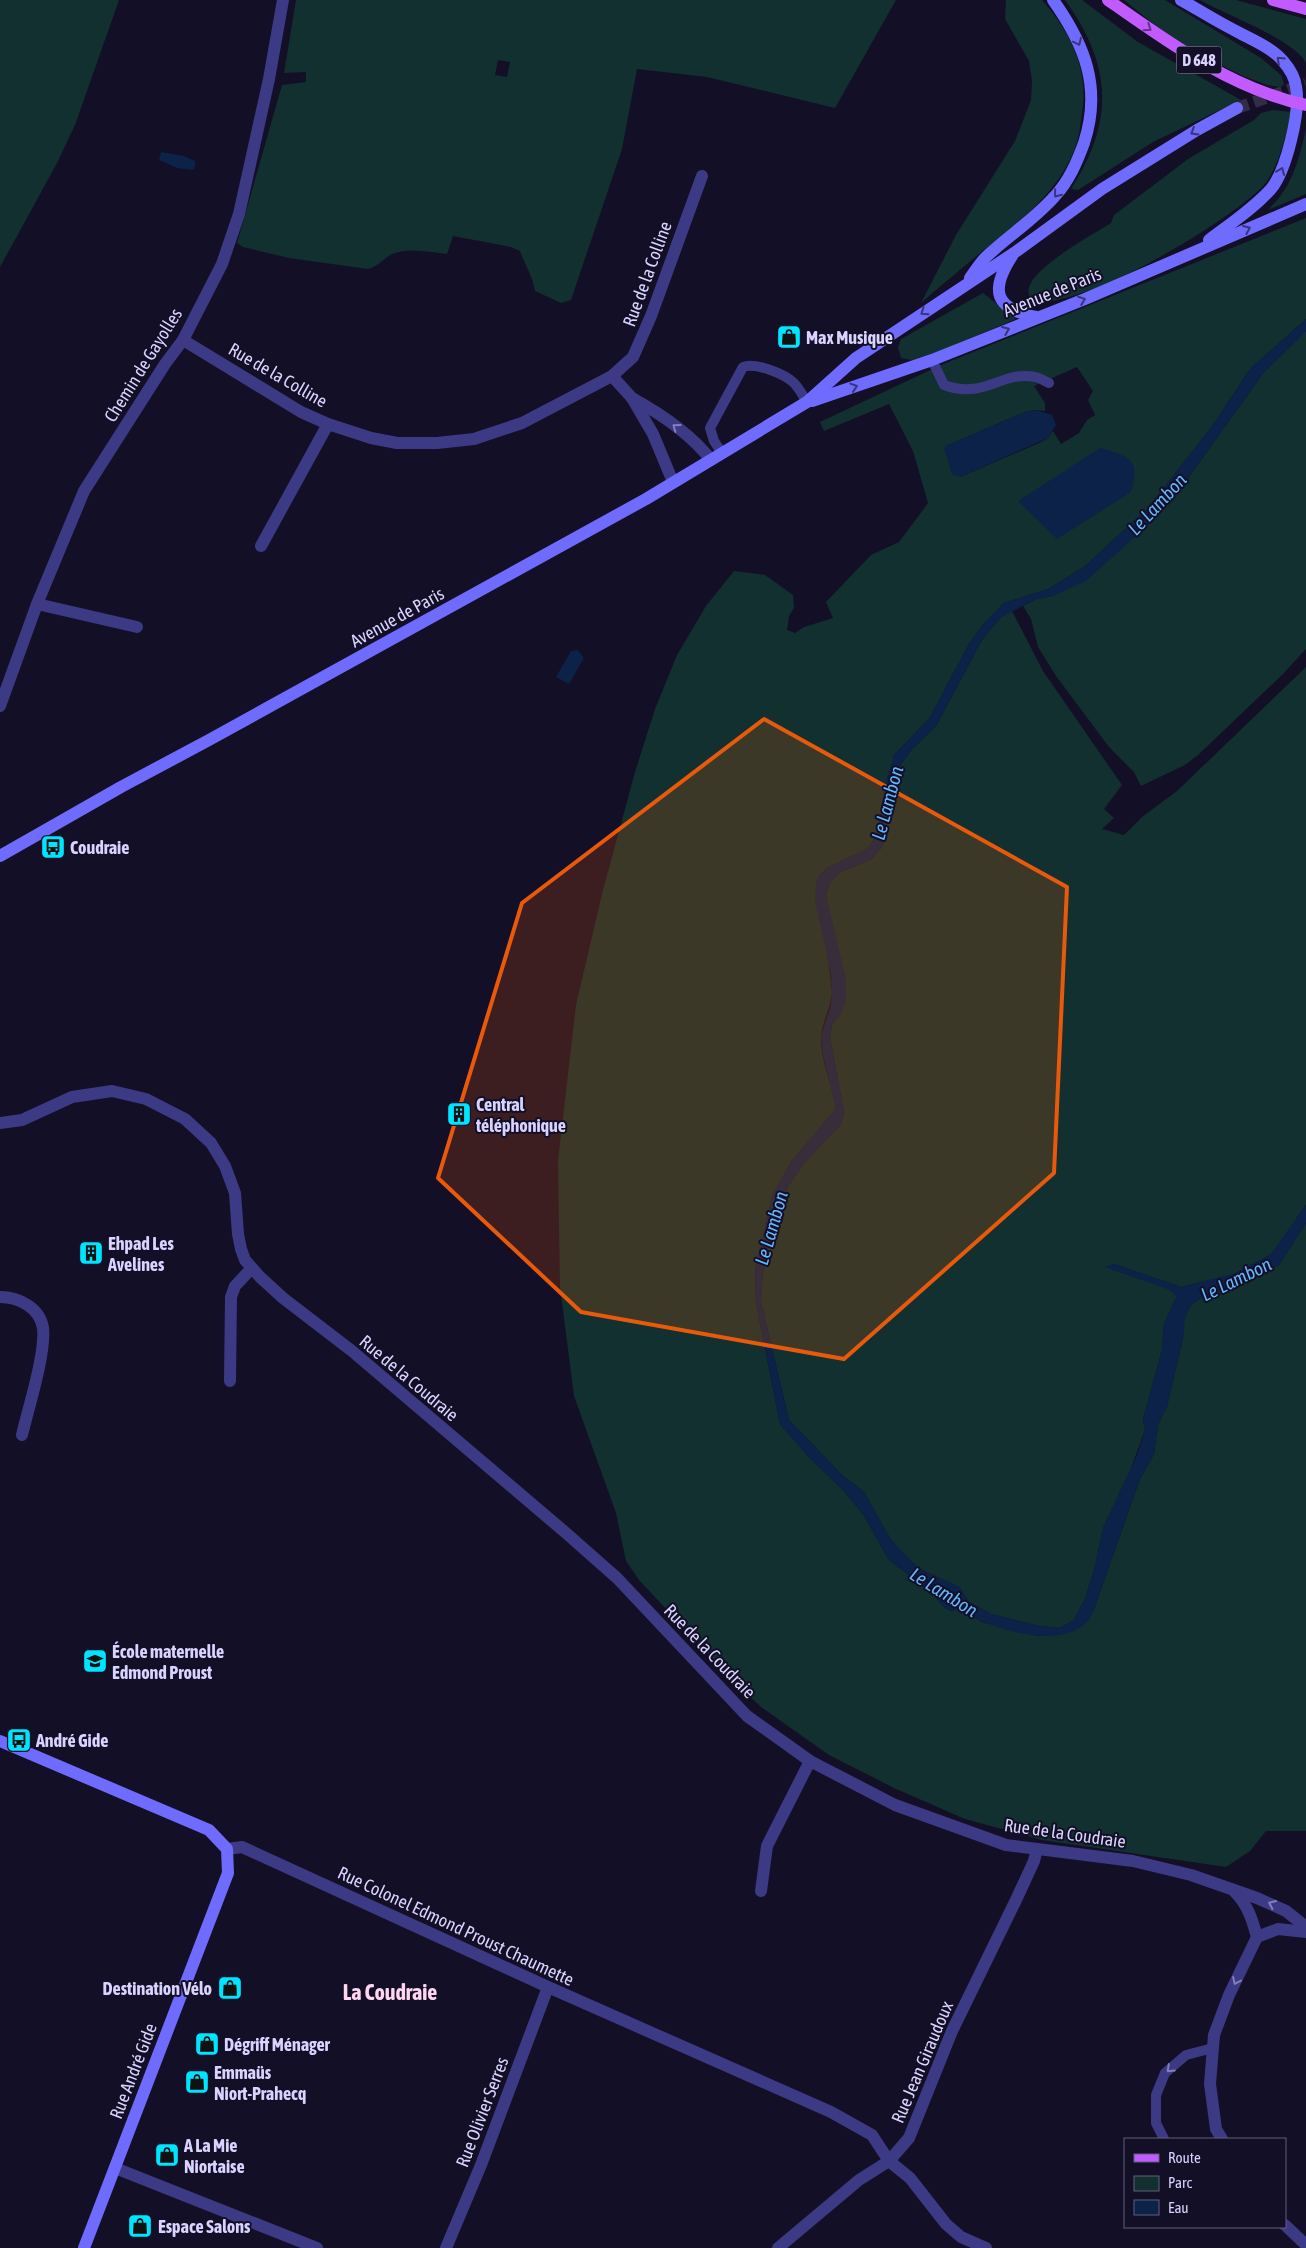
<svg xmlns="http://www.w3.org/2000/svg" width="1306" height="2248" font-family="'Asap Condensed',sans-serif">
<style>
.green{fill:#12302f;fill-rule:evenodd}
.water{fill:#0c2248}
.lines{fill:none;stroke-linecap:round;stroke-linejoin:round}
.secondary-tunnel{stroke:#312d47;stroke-width:12;stroke-dasharray:12 6;stroke-linecap:butt}
.lane{stroke:#3d3a85;stroke-width:10}
.street{stroke:#3d3a85;stroke-width:12}
.secondary{stroke:#6f6bff;stroke-width:12}
.primary{stroke:#c25bff;stroke-width:12}
.oneway{stroke:#623188}
.oneway2{stroke:#38347d}
.oneway3{stroke:#837fbc}
.marked{fill:#e8590c;fill-opacity:0.2;stroke:#e8590c;stroke-width:4;stroke-linejoin:round}
.labels{text-anchor:middle;dominant-baseline:central;stroke-width:4;stroke-linejoin:round;paint-order:stroke}
.shield{fill:#130f26;stroke:#9e99be;stroke-width:1}
.shield-label{font-size:16px;font-weight:bold;fill:#d9d4ff}
.street-label{font-size:18px;fill:#d9d4ff;stroke:#130f26}
.poi-label{font-size:18px;font-weight:bold;fill:#d9d4ff;stroke:#130f26;text-anchor:start}
.water-label{font-size:19px;font-style:italic;fill:#62b6ff;stroke:#130f26}
.district-label{font-size:22px;font-weight:bold;fill:#ffd6f0;stroke:#130f26}
</style>
<rect width="100%" height="100%" fill="#130f26"/>
<g class="green">
<path d="M0,0H119L75,125L56,165L0,267Z"/>
<path d="M296,0H896L835,108L707,77L637,69L622,149L571,300L561,303L535,291C533,277 525,265 520,251L511,247L453,236L447,254C430,252 408,247 392,254C383,259 379,266 368,269L289,258L243,247L237,243L282,85L306,82V72L284,73ZM498,60L510,62L507,77L495,75Z"/>
<path d="M1006,0H1042C1069,31 1087,65 1083,106C1081,120 1080,135 1075,148C1058,194 1016,224 979,254C960,270 940,286 921,303L956,235L1015,141L1031,100L1032,81L1029,61L1005,19Z"/>
<path d="M1065,0H1082L1138,42L1241,100L1153,142L1078,190L1071,189C1115,121 1112,65 1065,0Z"/>
<path d="M1124,0H1165L1261,58L1281,75L1284,84L1281,87L1267,85L1243,76L1190,50L1157,27Z"/>
<path d="M1200,0H1236L1306,19V63C1295,40 1224,14 1200,0Z"/>
<path d="M1273,110L1292,112C1285,135 1280,167 1263,186C1230,221 1077,314 1031,300C1029,295 1027,291 1030,285C1039,264 1090,236 1111,223L1114,215L1188,159L1254,120L1261,113Z"/>
<path d="M1306,128V194L1268,210C1292,187 1299,161 1306,128Z"/>
<path d="M1306,218V319L1250,369L1213,425L1148,508L1084,567L1048,589L1004,603L984,623L969,644L929,719L894,755L876,837L867,849L829,867L818,876L832,992C831,1008 822,1021 821,1037C820,1061 833,1085 836,1109L791,1162L772,1196L755,1271L756,1303L780,1424L807,1455L842,1489L863,1514L889,1560L931,1592L945,1608L952,1611L960,1608L982,1622L1038,1636L1087,1622L1094,1609L1140,1479L1154,1454L1158,1424L1167,1406L1183,1338L1184,1318L1191,1305L1202,1297L1250,1280L1279,1265L1306,1223V1831H1266L1250,1851L1226,1867L1042,1840L965,1819L894,1788L829,1755L761,1707L734,1682L639,1580L626,1561L616,1513L574,1396L560,1287L558,1161L576,1005L602,894L635,772L655,709L677,655L706,606L734,571L765,575L793,595L794,608L789,616L787,630L795,633L804,627L833,618L826,602L871,555L899,542L928,503L913,451L889,404L824,431L820,422L941,365ZM1077,367L1093,391L1088,400L1095,415L1087,420L1079,433L1061,444L1053,431L1048,438L1039,443L960,477L946,446L1025,412L1036,410L1045,411V403L1034,386Z"/>
<path d="M983,293L1016,319L937,352L912,360L901,358L898,347L901,339Z"/>
<path d="M1306,331V649L1283,674L1198,755L1185,765L1141,786L1134,772L1109,747L1056,676L1038,647L1031,619L1023,606L1036,599L1053,596L1186,481L1264,372Z"/>
<path d="M1012,611L1043,671L1122,785L1104,809L1114,818L1102,829L1124,835L1142,817L1177,791L1306,667V1205L1271,1255L1234,1274L1181,1287L1114,1264L1106,1267L1169,1289L1177,1296L1164,1324L1162,1350L1143,1419L1145,1430L1130,1471L1103,1528L1095,1567L1085,1599L1074,1620L1060,1628L1039,1626L991,1614L969,1602L959,1587L918,1568L891,1540L864,1492L841,1474L789,1420L761,1302L763,1272L774,1223L781,1200L790,1183L805,1162L841,1124L844,1112L830,1037L832,1025L841,1013L826,895L830,883L839,873L872,859L882,847L899,767L911,750L936,726L983,638L1000,618Z"/>
</g>
<g class="water">
<path d="M161,152L184,156L195,161V167L193,170L177,168L159,160Z"/>
<path d="M1306,319V331L1264,372L1186,481L1157,517L1086,581L1053,596L1036,599L1000,618L983,638L936,726L911,750L899,767L882,847L872,859L839,873L830,883L826,895L846,979V1000L841,1013L832,1025L830,1037L844,1112L841,1124L805,1162L790,1183L781,1200L763,1272L761,1302L789,1420L841,1474L864,1492L891,1540L918,1568L960,1587L969,1602L991,1614L1039,1626L1060,1628L1074,1620L1085,1599L1095,1567L1103,1528L1137,1455L1145,1430L1143,1419L1162,1350L1164,1324L1177,1296L1168,1289L1105,1267L1114,1264L1181,1287L1233,1274L1271,1254L1306,1205V1223L1279,1265L1250,1280L1202,1297L1191,1305L1185,1318L1183,1338L1167,1407L1158,1424L1154,1454L1140,1479L1094,1609C1092,1613 1090,1619 1087,1622C1063,1647 1011,1633 984,1622C975,1619 968,1613 961,1608L952,1611L945,1608L931,1592L889,1560L863,1514L842,1489L807,1455L780,1424L756,1303L755,1271L772,1196L791,1162L836,1108L823,1055L821,1036L831,1006L832,992L831,974L815,900L816,884L818,876L829,867L867,849L876,837L887,778L894,755L929,719L969,644L984,623L1004,603L1048,589L1084,567L1148,508L1213,425L1250,369Z"/>
<path d="M1036,410L1052,415L1056,425L1048,438L960,477L952,474L944,448L946,446L1025,412Z"/>
<path d="M1100,448C1129,456 1141,459 1131,492L1057,539L1018,501Z"/>
<path d="M578,650L584,658L569,684L556,677L571,651Z"/>
</g>
<g class="lines">
<path class="secondary-tunnel" d="M1237,108L1306,84"/>
<g class="lane">
<path d="M932,360L944,385C985,400 1002,370 1035,377C1039,377 1044,381 1049,383"/>
<path d="M722,453L714,441L710,428L743,367C755,362 785,374 794,383C799,388 803,396 807,402"/>
<path d="M1164,2139L1156,2123V2095L1165,2073L1186,2055L1213,2048"/>
</g>
<g class="street">
<path d="M183,340L301,412L328,424L371,438L397,443H437L474,439L522,423L612,376L633,357L651,316L702,176"/>
<path d="M612,376L632,398L653,434L673,482"/>
<path d="M632,398C661,414 691,434 711,460"/>
<path d="M261,546L328,424"/>
<path d="M37,604L137,627"/>
<path d="M0,706L37,604L84,491L165,364L183,340L222,264L239,214L269,79L283,0"/>
<path d="M0,1123L22,1120L72,1097L112,1091L146,1099L185,1119L211,1143L225,1166L235,1193L238,1234L241,1249L245,1260L260,1277L283,1298L352,1351L566,1533L617,1578L747,1716L810,1761L895,1805L1006,1845L1133,1861L1191,1875L1257,1898L1286,1911L1306,1927"/>
<path d="M0,1297C19,1297 40,1308 43,1328C46,1353 28,1409 22,1435"/>
<path d="M230,1381L231,1297L235,1286L252,1268"/>
<path d="M227,1849L242,1847L548,1987L831,2112L872,2135L889,2161L910,2178L946,2224L961,2237L986,2248"/>
<path d="M761,1891L767,1846L810,1761"/>
<path d="M1234,1891C1248,1905 1252,1919 1257,1937"/>
<path d="M1257,1937L1278,1929L1306,1932"/>
<path d="M1222,2139L1216,2129L1210,2084L1214,2035L1229,1995L1257,1937"/>
<path d="M115,2168L317,2248"/>
<path d="M1285,2225L1306,2245"/>
<path d="M446,2248L481,2165L548,1987"/>
<path d="M778,2248L859,2180L889,2161L909,2138L952,2031L1016,1900L1034,1861L1037,1849"/>
</g>
<g class="secondary">
<path d="M1181,0C1199,10 1216,21 1234,30C1250,39 1271,47 1283,61C1289,68 1295,77 1296,87C1301,111 1286,171 1271,189C1253,209 1230,224 1209,240"/>
<path d="M1012,256C990,290 994,309 1036,317"/>
<path d="M970,278C975,271 980,263 986,257C1008,236 1035,219 1055,196C1069,181 1077,162 1084,143C1102,88 1085,45 1053,0"/>
<path d="M812,401L932,360L1085,299L1306,204"/>
<path d="M0,856L121,787L209,740L646,499L807,402L856,358L1014,253L1102,189L1197,130L1237,108"/>
<path d="M0,1741L209,1830L227,1849L228,1873L84,2248"/>
</g>
<g class="primary">
<path d="M1108,0C1169,43 1232,89 1306,105"/>
<path d="M1273,0L1306,9"/>
</g>
</g>
<defs><path id="oneway-chevron" d="M-2-3.5L2.5 0L-2 3.5" fill="none" stroke-width="1.6" stroke-linecap="round" stroke-linejoin="round" transform="scale(1.25)"/></defs>
<use class="oneway" href="#oneway-chevron" transform="translate(1148 28) rotate(34)"/>
<g class="oneway2">
<use href="#oneway-chevron" transform="translate(1078 42) rotate(65)"/>
<use href="#oneway-chevron" transform="translate(1280 60) rotate(-137)"/>
<use href="#oneway-chevron" transform="translate(1194 132) rotate(149)"/>
<use href="#oneway-chevron" transform="translate(1281 171) rotate(-67)"/>
<use href="#oneway-chevron" transform="translate(1057 194) rotate(129)"/>
<use href="#oneway-chevron" transform="translate(1247 229) rotate(-23)"/>
<use href="#oneway-chevron" transform="translate(1082 300) rotate(-21)"/>
<use href="#oneway-chevron" transform="translate(924 312) rotate(146)"/>
<use href="#oneway-chevron" transform="translate(1006 330) rotate(-23)"/>
<use href="#oneway-chevron" transform="translate(854 387) rotate(-18)"/>
</g>
<g class="oneway3">
<use href="#oneway-chevron" transform="translate(676 427) rotate(-144)"/>
<use href="#oneway-chevron" transform="translate(1272 1904) rotate(-155)"/>
<use href="#oneway-chevron" transform="translate(1236 1981) rotate(115)"/>
<use href="#oneway-chevron" transform="translate(1170 2069) rotate(136)"/>
</g>
<path class="marked" d="M764,719L1067,887L1054,1173L844,1359L581,1312L438,1178L522,903Z"/>
<defs>
<symbol id="shop-square" viewBox="-11 -11 22 22"><rect x="-9" y="-9" width="18" height="18" rx="4" fill="#00e5ff" stroke="#130f26"/><path d="M-5-2.5h2.3a2.7 3.5 0 0 1 5.4 0H5L5.5 6h-11ZM-1.5-2.5h3a1.5 2.3 0 0 0-3 0Z" fill="#111"/></symbol>
<symbol id="bus-square" viewBox="-11 -11 22 22"><rect x="-9" y="-9" width="18" height="18" rx="4" fill="#00e5ff" stroke="#130f26"/><path d="M-5-6H5V4H4V6H2V4H-2V6H-4V4H-5ZM-3.5-4V0h7V-4ZM-3.5 1.2v1.5H-2V1.2ZM2 1.2v1.5H3.5V1.2Z" fill="#111"/></symbol>
<symbol id="building-square" viewBox="-11 -11 22 22"><rect x="-9" y="-9" width="18" height="18" rx="4" fill="#00e5ff" stroke="#130f26"/><path d="M-4-6H4V6H1V3H-1V6H-4ZM-2.5-4.3h1.7v1.8h-1.7ZM.8-4.3h1.7v1.8H.8ZM-2.5-1h1.7V.8h-1.7ZM.8-1h1.7V.8H.8Z" fill="#111"/></symbol>
<symbol id="school-square" viewBox="-11 -11 22 22"><rect x="-9" y="-9" width="18" height="18" rx="4" fill="#00e5ff" stroke="#130f26"/><path d="M0-5L7-2L0 1L-7-2ZM-4 1L0 2.5L4 1V4Q0 6-4 4Z" fill="#111"/></symbol>
</defs>
<g fill-rule="evenodd">
<use href="#shop-square" x="775" y="323" width="28" height="28"/>
<use href="#bus-square" x="39" y="833" width="28" height="28"/>
<use href="#building-square" x="445" y="1100" width="28" height="28"/>
<use href="#building-square" x="77" y="1239" width="28" height="28"/>
<use href="#school-square" x="81" y="1647" width="28" height="28"/>
<use href="#bus-square" x="5" y="1726" width="28" height="28"/>
<use href="#shop-square" x="216" y="1974" width="28" height="28"/>
<use href="#shop-square" x="193" y="2030" width="28" height="28"/>
<use href="#shop-square" x="183" y="2068" width="28" height="28"/>
<use href="#shop-square" x="153" y="2141" width="28" height="28"/>
<use href="#shop-square" x="126" y="2212" width="28" height="28"/>
</g>
<g class="labels">
<rect class="shield" x="1176.5" y="46.5" width="45" height="27" rx="4"/>
<g class="shield-label">
<text x="1199" y="60">D 648</text>
</g>
<g class="street-label">
<text transform="translate(647 274) rotate(-70)">Rue de la Colline</text>
<text transform="translate(1052 292) rotate(-22)">Avenue de Paris</text>
<text transform="translate(143 365) rotate(-58)">Chemin de Gayolles</text>
<text transform="translate(278 375) rotate(30)">Rue de la Colline</text>
<text transform="translate(397 617) rotate(-29)">Avenue de Paris</text>
<text transform="translate(409 1378) rotate(40)">Rue de la Coudraie</text>
<text transform="translate(710 1651) rotate(46)">Rue de la Coudraie</text>
<text transform="translate(1065 1833) rotate(8)">Rue de la Coudraie</text>
<text transform="translate(456 1926) rotate(25)">Rue Colonel Edmond Proust Chaumette</text>
<text transform="translate(922 2062) rotate(-67)">Rue Jean Giraudoux</text>
<text transform="translate(133 2071) rotate(-69)">Rue André Gide</text>
<text transform="translate(482 2112) rotate(-69)">Rue Olivier Serres</text>
</g>
<g class="poi-label">
<text x="806" y="337">Max Musique</text>
<text x="70" y="847">Coudraie</text>
<text x="476" y="1104">Central<tspan x="476" dy="21">téléphonique</tspan></text>
<text x="108" y="1243">Ehpad Les<tspan x="108" dy="21">Avelines</tspan></text>
<text x="112" y="1651">École maternelle<tspan x="112" dy="21">Edmond Proust</tspan></text>
<text x="36" y="1740">André Gide</text>
<text x="212" y="1988" text-anchor="end">Destination Vélo</text>
<text x="224" y="2044">Dégriff Ménager</text>
<text x="214" y="2072">Emmaüs<tspan x="214" dy="21">Niort-Prahecq</tspan></text>
<text x="184" y="2145">A La Mie<tspan x="184" dy="21">Niortaise</tspan></text>
<text x="158" y="2226">Espace Salons</text>
</g>
<g class="water-label">
<text transform="translate(1157 504) rotate(-47)">Le Lambon</text>
<text transform="translate(887 803) rotate(-75)">Le Lambon</text>
<text transform="translate(771 1228) rotate(-74)">Le Lambon</text>
<text transform="translate(1236 1279) rotate(-26)">Le Lambon</text>
<text transform="translate(944 1592) rotate(32)">Le Lambon</text>
</g>
<g class="district-label">
<text x="390" y="1992">La Coudraie</text>
</g>
</g>
<rect x="1124" y="2138" width="162" height="90" fill="#130f26" stroke="#625e7d"/>
<rect x="1134" y="2154" width="25" height="8" fill="#c25bff" stroke="#625e7d"/>
<text x="1168" y="2163" font-size="15" fill="#d9d4ff">Route</text>
<rect x="1134" y="2176" width="25" height="15" fill="#12302f" stroke="#625e7d"/>
<text x="1168" y="2188" font-size="15" fill="#d9d4ff">Parc</text>
<rect x="1134" y="2200" width="25" height="15" fill="#0c2248" stroke="#625e7d"/>
<text x="1168" y="2213" font-size="15" fill="#d9d4ff">Eau</text>
</svg>
